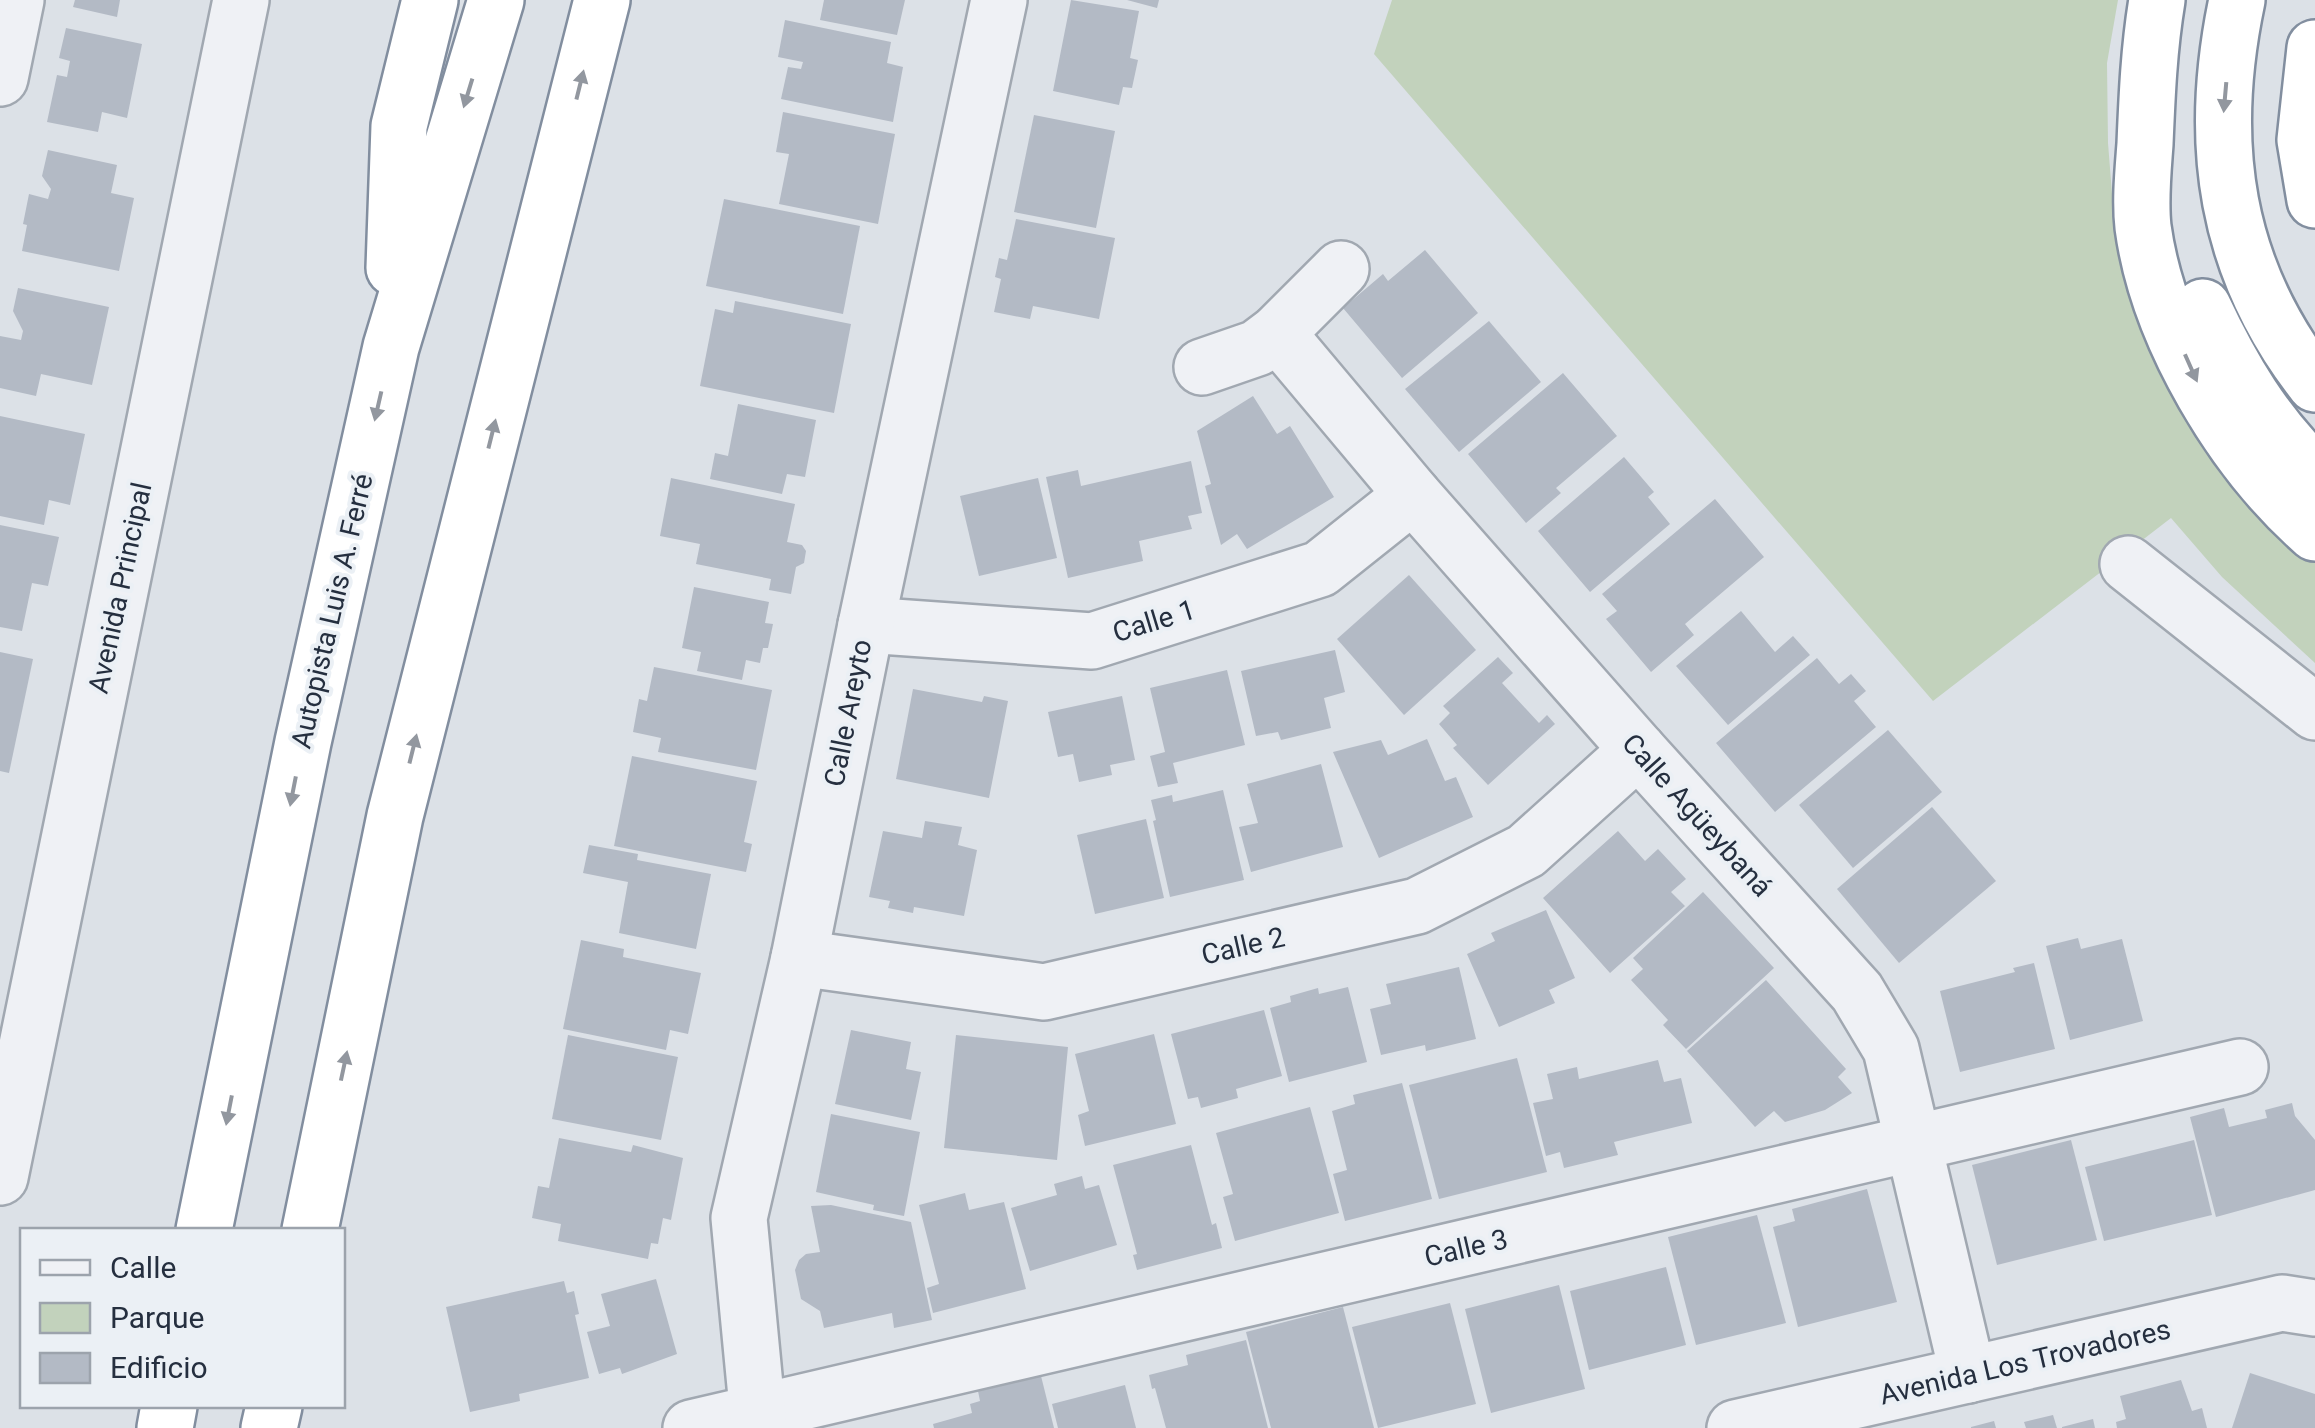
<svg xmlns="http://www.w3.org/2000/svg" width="2315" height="1428" font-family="Roboto,sans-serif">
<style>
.green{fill:#c2d2bc}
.building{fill:#b3bac5}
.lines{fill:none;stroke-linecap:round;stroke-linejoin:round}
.minor-casing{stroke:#a1a8b1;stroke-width:60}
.highway-casing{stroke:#828e9f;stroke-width:60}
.minor{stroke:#eff1f5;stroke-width:55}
.highway{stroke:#fff;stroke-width:55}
.oneway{fill:#92979f}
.labels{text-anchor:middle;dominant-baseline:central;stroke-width:8;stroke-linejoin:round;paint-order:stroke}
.street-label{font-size:28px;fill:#252f3f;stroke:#ebf0f5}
</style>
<rect width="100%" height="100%" fill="#dce1e7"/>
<path class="green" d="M1392,0H2118L2107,63L2108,143L2114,219L2128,280L2315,557V663L2222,577L2171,518L1933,701L1374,54Z"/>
<g class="building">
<path d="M75,0H120L117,17L73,7Z"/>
<path d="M824,0H905L897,35L820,20Z"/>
<path d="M1071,0L1139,11L1130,58L1138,60L1132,88L1123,87L1119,105L1053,91Z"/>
<path d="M1127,0H1159L1157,8Z"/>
<path d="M785,20L891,42L887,63L903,67L893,122L781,99L788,67L801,69L803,62L778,57Z"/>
<path d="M66,28L142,44L127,118L102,112L98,132L47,122L57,75L67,77L70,61L59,58Z"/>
<path d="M783,112L895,134L878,224L779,204L789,154L776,152Z"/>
<path d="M1034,115L1115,131L1096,228L1014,212Z"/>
<path d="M48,150L117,165L111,193L134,198L119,271L22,251L27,225L23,224L29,194L48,199L51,189L42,176Z"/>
<path d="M724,199L860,226L843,314L706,286Z"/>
<path d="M1016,219L1115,238L1099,319L1033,306L1030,319L994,312L1001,279L995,277L999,258L1007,260Z"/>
<path d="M1425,250L1478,313L1402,378L1343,308L1383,274L1388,281Z"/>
<path d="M18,288L109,307L92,385L41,374L36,396L0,388V336L21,340L23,331L13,311Z"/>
<path d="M735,301L851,324L834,413L700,386L715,309L733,313Z"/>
<path d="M1489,321L1541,382L1459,452L1405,389Z"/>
<path d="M1563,373L1617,436L1556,488L1561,493L1526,523L1468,454Z"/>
<path d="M1253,396L1277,434L1290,426L1334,497L1247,549L1237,534L1221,545L1205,486L1211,484L1197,431Z"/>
<path d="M738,404L816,420L805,477L787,474L782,494L710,479L715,453L728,456Z"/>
<path d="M0,416L85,434L70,505L49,500L44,525L0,516Z"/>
<path d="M1624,457L1654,492L1648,497L1670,524L1590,592L1538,531Z"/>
<path d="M1191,461L1202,513L1188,516L1192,529L1139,541L1143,561L1068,578L1046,477L1078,470L1081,486Z"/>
<path d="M671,478L795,504L787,542L802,545L806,551L804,563L796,567L791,594L769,590L771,579L696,564L700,544L660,536Z"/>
<path d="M1038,478L1057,558L979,576L960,496Z"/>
<path d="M1715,499L1764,557L1685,624L1694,635L1651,672L1606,619L1617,611L1602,594Z"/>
<path d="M0,525L59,537L48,586L32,583L22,631L0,627Z"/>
<path d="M1409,575L1476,650L1404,715L1337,639Z"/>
<path d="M694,587L769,602L765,623L773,624L768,648H763L760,663L746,660L742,680L697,671L701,652L682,648Z"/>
<path d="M1741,611L1775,652L1793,636L1810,655L1728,725L1676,666Z"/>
<path d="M1335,650L1345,692L1324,698L1331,728L1281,740L1278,732L1256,736L1241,671Z"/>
<path d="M0,652L33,659L9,773L0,771Z"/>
<path d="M1498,657L1513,673L1502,683L1539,723L1547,715L1555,724L1488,785L1453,748L1457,745L1439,724L1450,713L1443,706Z"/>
<path d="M1817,658L1839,684L1851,674L1866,691L1854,701L1876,727L1775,812L1716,743Z"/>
<path d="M654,667L772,690L756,770L658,752L661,738L633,732L639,699L647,701Z"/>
<path d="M1227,670L1245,745L1173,763L1178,783L1158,787L1150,756L1165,752L1150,688Z"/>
<path d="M913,689L982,702L984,696L1008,701L989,798L896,779Z"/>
<path d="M1122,696L1135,760L1110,765L1112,775L1079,782L1073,754L1058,757L1048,712Z"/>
<path d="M1888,730L1942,792L1853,868L1799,805Z"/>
<path d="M1427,739L1445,781L1456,777L1473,817L1379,858L1333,752L1381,740L1388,755Z"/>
<path d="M632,756L757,781L744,842L752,844L746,872L614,846Z"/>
<path d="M1321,764L1343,847L1251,872L1239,827L1258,823L1247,784Z"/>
<path d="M1223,790L1244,880L1170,897L1153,821L1156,820L1151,800L1172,795L1173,802Z"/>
<path d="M1932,807L1996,881L1899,963L1837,889Z"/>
<path d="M1146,819L1164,898L1095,914L1077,835Z"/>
<path d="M925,821L962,827L958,845L977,850L964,916L914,907L913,913L888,908L890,901L869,897L883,831L922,838Z"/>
<path d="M1618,831L1645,861L1658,849L1686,879L1671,892L1685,906L1610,973L1543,898Z"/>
<path d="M589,845L638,854L637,860L711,874L696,949L619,933L628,882L583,873Z"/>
<path d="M1703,892L1774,968L1686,1049L1663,1025L1668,1020L1631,980L1643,969L1633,958Z"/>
<path d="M1546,910L1575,978L1549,990L1555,1003L1499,1027L1467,954L1495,941L1491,933Z"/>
<path d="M2078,938L2081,949L2122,939L2143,1021L2070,1040L2046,946Z"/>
<path d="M581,940L624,949L623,957L701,973L688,1034L670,1030L666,1050L563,1029Z"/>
<path d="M2034,963L2055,1049L1960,1072L1940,991L2015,972L2013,968Z"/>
<path d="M1459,967L1476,1039L1426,1051L1425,1045L1381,1055L1370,1009L1391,1004L1386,984Z"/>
<path d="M1766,980L1846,1069L1838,1077L1852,1093L1825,1110L1785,1122L1774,1111L1755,1127L1687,1051Z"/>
<path d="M1348,987L1367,1062L1289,1082L1270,1008L1291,1002L1290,996L1318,988L1319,994Z"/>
<path d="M1264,1010L1282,1076L1236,1089L1238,1098L1201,1108L1198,1097L1188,1099L1171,1034Z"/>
<path d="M851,1030L911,1042L906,1069L921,1072L911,1120L835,1104Z"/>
<path d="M1154,1034L1176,1124L1085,1146L1078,1115L1089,1111L1075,1054Z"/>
<path d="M568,1035L678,1057L661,1140L552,1119Z"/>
<path d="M956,1035L1068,1047L1057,1160L944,1148Z"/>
<path d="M1517,1058L1547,1172L1439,1199L1409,1085Z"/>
<path d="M1658,1060L1664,1082L1681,1078L1692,1123L1614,1142L1618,1155L1564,1168L1560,1152L1546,1156L1533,1103L1553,1099L1547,1074L1577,1067L1579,1079Z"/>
<path d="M1402,1083L1432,1199L1345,1221L1333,1174L1347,1170L1332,1111L1355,1104L1353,1095Z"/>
<path d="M2292,1103L2295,1116L2315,1140V1190L2216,1217L2190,1117L2224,1108L2229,1127L2267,1118L2265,1110Z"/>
<path d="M1310,1107L1339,1213L1235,1241L1223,1197L1233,1194L1216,1133Z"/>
<path d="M831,1114L920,1132L904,1216L873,1210L874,1205L816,1192Z"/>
<path d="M559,1138L631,1152L633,1145L683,1158L671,1220L663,1218L658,1244L651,1243L648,1259L558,1241L561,1224L532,1218L538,1186L549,1188Z"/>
<path d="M2071,1140L2097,1240L1997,1265L1972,1165Z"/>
<path d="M2194,1140L2212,1215L2104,1241L2085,1167Z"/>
<path d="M1191,1145L1212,1225L1216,1223L1222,1248L1137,1270L1133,1255L1137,1254L1113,1165Z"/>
<path d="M1082,1176L1085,1189L1099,1185L1117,1245L1030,1271L1011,1208L1057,1195L1054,1184Z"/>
<path d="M1867,1189L1897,1302L1798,1327L1773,1227L1795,1221L1792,1209Z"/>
<path d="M965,1193L969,1210L1004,1202L1026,1289L933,1313L927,1288L939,1284L919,1205Z"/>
<path d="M831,1205L911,1222L932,1320L894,1328L892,1313L824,1328L820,1311L801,1299L795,1270L799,1260L806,1254L820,1252L811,1206Z"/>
<path d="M1757,1215L1786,1323L1696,1345L1668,1237Z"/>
<path d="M1666,1267L1686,1345L1589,1370L1570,1291Z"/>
<path d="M656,1279L677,1354L622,1374L620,1368L599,1374L587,1332L610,1326L601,1294Z"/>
<path d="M564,1281L567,1293L574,1291L579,1314L575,1315L589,1378L519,1394L520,1401L470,1412L446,1307Z"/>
<path d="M1559,1285L1585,1389L1491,1413L1465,1309Z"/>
<path d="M1450,1303L1476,1404L1378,1428L1352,1327Z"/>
<path d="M1343,1307L1374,1428H1271L1246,1332Z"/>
<path d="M1246,1340L1268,1428H1166L1155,1388L1152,1389L1149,1375L1188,1365L1186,1355Z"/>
<path d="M2250,1373L2315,1394V1428H2232Z"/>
<path d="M1041,1376L1054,1428H934L933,1424L972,1413L970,1404L980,1401L978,1391Z"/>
<path d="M2181,1380L2192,1411L2202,1408L2207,1428H2117L2116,1422L2126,1419L2120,1396Z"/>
<path d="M1125,1385L1136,1428H1058L1052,1404Z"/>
<path d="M2053,1415L2057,1428H2026L2024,1422Z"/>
<path d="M2093,1419L2095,1428H2062V1427Z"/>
<path d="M1994,1421L1996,1428H1971V1427Z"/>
</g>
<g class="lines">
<defs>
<g id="minor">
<path d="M0,78L16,0"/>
<path d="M1277,333L1413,495L1638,750L1857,992L1891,1049L1968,1375"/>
<path d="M1202,367L1257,348L1277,333L1341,269"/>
<path d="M2128,564L2315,712"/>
<path d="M866,625L1092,641L1320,569L1413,495"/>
<path d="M799,958L1044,992L1417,906L1526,851L1638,750"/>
<path d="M0,1177L241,0"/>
<path d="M691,1428L2240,1067"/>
<path d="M759,1428L739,1218L799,958L866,625L999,0"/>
<path d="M1735,1428L2282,1303L2315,1308"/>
</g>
<g id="highway">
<path d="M2157,0C2149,48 2147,95 2145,144C2143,171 2140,200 2143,227C2158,337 2233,461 2315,533"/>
<path d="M2237,0C2207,142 2224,268 2315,384"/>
<path d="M2315,48L2305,140L2315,200"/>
<path d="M394,268L399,126L430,0"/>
<path d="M2203,307C2232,369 2265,425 2315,472"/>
<path d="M204,1230L303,742L391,347L496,0"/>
<path d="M310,1230L395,816L602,0"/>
<path d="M165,1428L169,1406"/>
<path d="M269,1428L274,1406"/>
</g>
</defs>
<use href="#minor" class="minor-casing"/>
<use href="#highway" class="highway-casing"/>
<use href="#minor" class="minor"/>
<use href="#highway" class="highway"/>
</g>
<defs><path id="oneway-solid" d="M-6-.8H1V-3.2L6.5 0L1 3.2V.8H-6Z" transform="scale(2.5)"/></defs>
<g class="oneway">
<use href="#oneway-solid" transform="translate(580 85) rotate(-76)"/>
<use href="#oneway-solid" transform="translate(468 93) rotate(107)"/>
<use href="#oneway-solid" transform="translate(2225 97) rotate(95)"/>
<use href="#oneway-solid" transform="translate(2191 368) rotate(66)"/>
<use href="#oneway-solid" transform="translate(378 406) rotate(103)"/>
<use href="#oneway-solid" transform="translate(492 434) rotate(-76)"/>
<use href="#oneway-solid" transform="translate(413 749) rotate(-76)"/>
<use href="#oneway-solid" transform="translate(293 791) rotate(101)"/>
<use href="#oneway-solid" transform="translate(344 1066) rotate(-78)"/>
<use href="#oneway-solid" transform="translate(229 1110) rotate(101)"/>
</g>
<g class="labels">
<g class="street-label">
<text transform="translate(120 588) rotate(-78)">Avenida Principal</text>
<text transform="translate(332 611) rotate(-77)">Autopista Luis A. Ferré</text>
<text transform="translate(1154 621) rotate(-17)">Calle 1</text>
<text transform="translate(848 713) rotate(-79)">Calle Areyto</text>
<text transform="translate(1697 815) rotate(48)">Calle Agüeybaná</text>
<text transform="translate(1243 946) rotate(-13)">Calle 2</text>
<text transform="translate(1466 1248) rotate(-13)">Calle 3</text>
<text transform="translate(2025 1362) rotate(-13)">Avenida Los Trovadores</text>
</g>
</g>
<rect x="20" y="1228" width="325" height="180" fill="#ebf0f5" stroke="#9ca3ac" stroke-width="2.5"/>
<rect x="40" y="1260" width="50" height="15" fill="#eff1f5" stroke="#9ca3ac" stroke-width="2.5"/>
<text x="110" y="1278" font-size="30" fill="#252f3f">Calle</text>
<rect x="40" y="1303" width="50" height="30" fill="#c2d2bc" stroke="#9ca3ac" stroke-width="2.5"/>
<text x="110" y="1328" font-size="30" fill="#252f3f">Parque</text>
<rect x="40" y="1353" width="50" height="30" fill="#b3bac5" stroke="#9ca3ac" stroke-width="2.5"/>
<text x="110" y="1378" font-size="30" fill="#252f3f">Edificio</text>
</svg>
